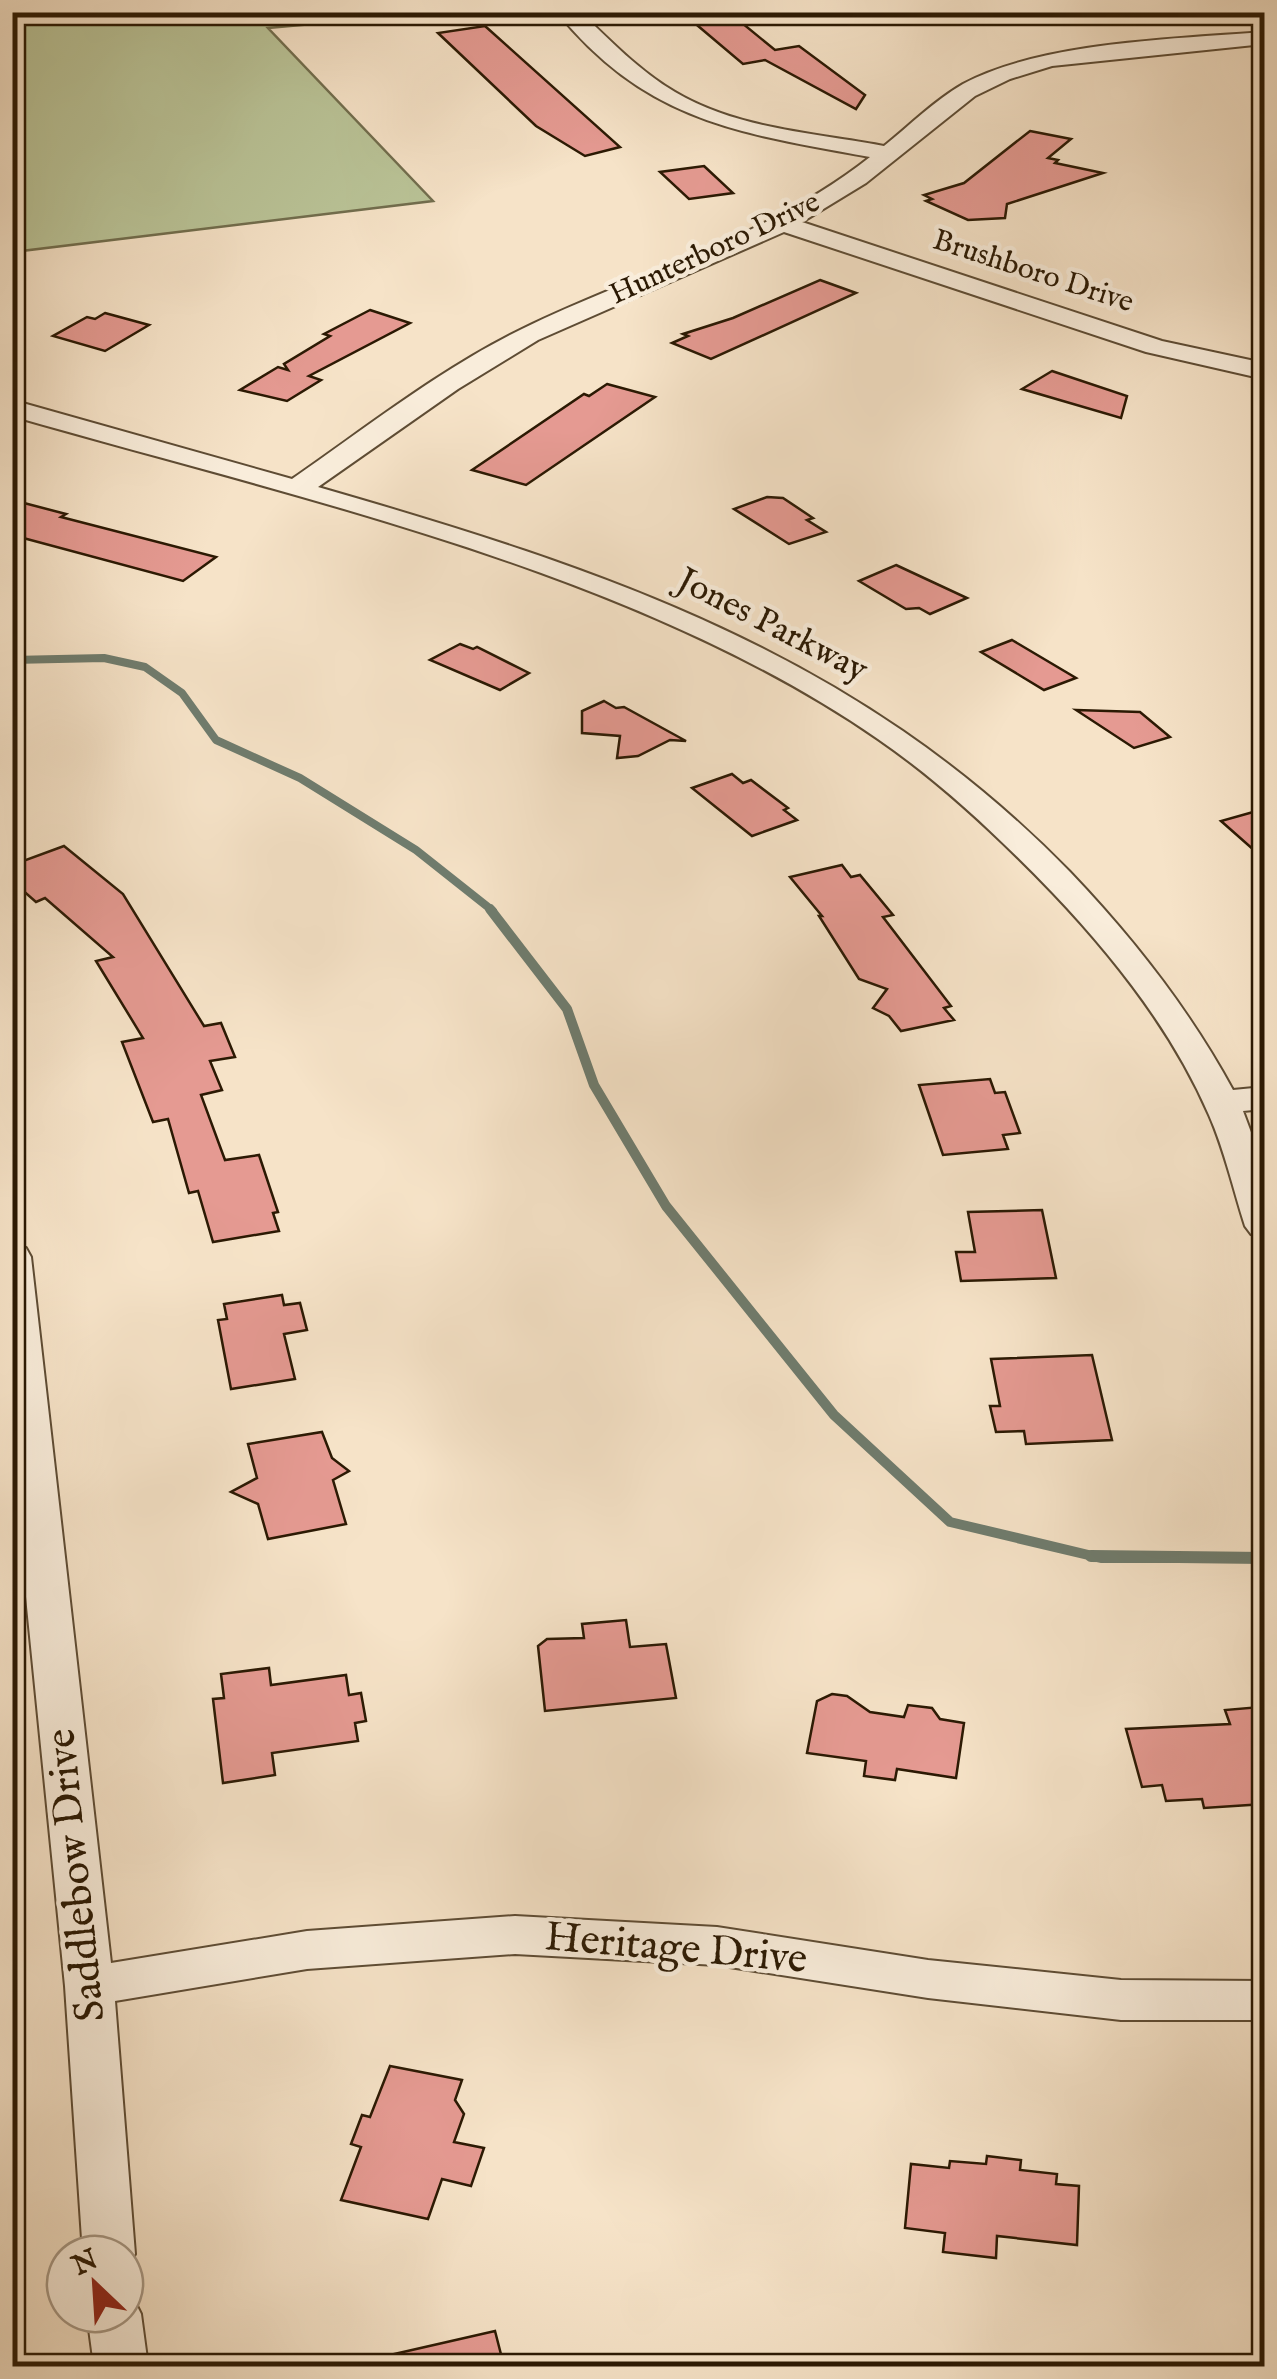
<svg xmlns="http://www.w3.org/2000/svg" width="1277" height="2379" font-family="'IM FELL English',serif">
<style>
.green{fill:#bac498;stroke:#726e4e;stroke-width:2.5}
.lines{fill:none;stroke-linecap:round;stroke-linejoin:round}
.stream-far2{stroke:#6f7c6e;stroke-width:8}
.stream-far1{stroke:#6f7c6e;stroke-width:10}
.stream{stroke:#6f7c6e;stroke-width:12}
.building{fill:#e59a92;stroke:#2b1903;stroke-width:2.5}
.minor-casing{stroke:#5e4c34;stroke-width:4}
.minor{fill:#f9eddb;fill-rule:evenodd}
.labels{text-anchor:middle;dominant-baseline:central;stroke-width:9;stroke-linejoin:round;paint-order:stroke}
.far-street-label{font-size:30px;fill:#2b1903;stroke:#f9eddb}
.street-label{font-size:35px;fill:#2b1903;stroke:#f9eddb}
.near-street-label{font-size:42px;fill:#2b1903;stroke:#f9eddb}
</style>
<rect width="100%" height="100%" fill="#f6e3c8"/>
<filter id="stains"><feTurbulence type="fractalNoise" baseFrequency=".002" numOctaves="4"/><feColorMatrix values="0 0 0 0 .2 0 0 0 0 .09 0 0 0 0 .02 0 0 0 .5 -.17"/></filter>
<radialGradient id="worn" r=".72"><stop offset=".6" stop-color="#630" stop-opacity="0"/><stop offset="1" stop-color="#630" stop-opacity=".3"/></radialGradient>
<path class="green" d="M12,13H435L268,28L433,201L13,252Z"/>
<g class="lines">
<path class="stream-far2" d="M12,660L104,658L145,667L182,693L216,740L300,778L416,850L493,911"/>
<path class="stream-far1" d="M490,909L567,1009L594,1085L666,1206L834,1415L950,1522L1101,1558H1264"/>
<path class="stream" d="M1091,1556L1264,1558"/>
</g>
<g class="building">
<path d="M731,14L775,50L799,46L865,95L856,109L765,60L743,64L691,20Z"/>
<path d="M485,26L620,147L585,156L536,126L438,33Z"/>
<path d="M1030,131L1071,139L1048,158L1058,160L1055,163L1103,173L1007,204L1005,218L968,220L926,201L932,199L924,195L964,183Z"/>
<path d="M704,166L733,193L689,199L660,172Z"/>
<path d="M820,280L856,293L711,359L672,343L688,336L683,334L733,318Z"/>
<path d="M370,310L410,323L309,376L321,380L287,401L240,390L278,367L288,370L284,364L330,336L324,334Z"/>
<path d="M105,313L149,325L105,351L53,336L87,317L95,319Z"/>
<path d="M1052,371L1127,396L1121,418L1022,389Z"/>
<path d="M607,384L655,397L526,485L472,470L584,394L589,396Z"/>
<path d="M767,497L783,498L813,518L807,520L826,532L789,544L734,509Z"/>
<path d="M24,503L66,514L61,517L216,557L183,581L12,535V511Z"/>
<path d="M896,565L967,598L930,614L919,608L906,609L859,581Z"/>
<path d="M1012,640L1076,678L1044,690L981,652Z"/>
<path d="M460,644L473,649L477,647L529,673L500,690L430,660Z"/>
<path d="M604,701L616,708L624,707L686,741L670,740L638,756L617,758L620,736L582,733V711Z"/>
<path d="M1076,710L1140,712L1170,737L1134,748Z"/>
<path d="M732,774L743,783L751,780L788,808L784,810L797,820L752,836L692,788Z"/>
<path d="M1264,809V859L1221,821Z"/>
<path d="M64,846L123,894L204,1026L221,1023L235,1057L210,1061L222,1090L201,1095L225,1160L259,1155L278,1212L273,1213L279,1231L213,1242L198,1191L189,1193L168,1119L153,1122L122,1042L143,1038L96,961L113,957L45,898L36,902L12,881V865Z"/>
<path d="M842,865L851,877L860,875L893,915L883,917L951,1006L944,1008L954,1020L901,1031L889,1016L873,1008L887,989L859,979L819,916H822L790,877Z"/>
<path d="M990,1079L995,1093L1005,1092L1020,1133L1003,1135L1008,1149L943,1155L919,1085Z"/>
<path d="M1042,1210L1056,1278L961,1281L956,1252H975L968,1212Z"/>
<path d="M282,1295L284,1305L300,1303L307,1330L284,1334L295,1379L231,1389L218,1320L227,1319L224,1304Z"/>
<path d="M1092,1355L1112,1440L1026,1444L1024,1431L996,1432L990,1406H1000L991,1359Z"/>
<path d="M322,1432L332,1458L349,1471L333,1480L346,1524L268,1539L258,1504L231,1492L257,1478L248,1444Z"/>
<path d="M626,1620L630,1647L666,1644L676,1698L545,1711L538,1646L547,1639L584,1638L582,1624Z"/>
<path d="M269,1668L271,1685L346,1675L349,1695L361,1693L366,1721L355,1723L358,1741L272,1753L275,1775L223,1783L213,1699L224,1698L221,1674Z"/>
<path d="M832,1694L847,1696L870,1712L904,1717L908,1705L932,1708L940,1719L964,1723L956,1778L897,1769L895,1780L864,1776L866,1761L807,1753L817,1701Z"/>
<path d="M1260,1707L1264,1721V1804L1204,1808L1202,1799L1166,1801L1162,1785L1142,1787L1126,1729L1230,1724L1225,1710Z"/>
<path d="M390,2066L462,2080L455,2100L464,2114L454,2142L484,2148L471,2186L442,2179L428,2219L341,2200L361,2147L351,2144L362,2115L370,2117Z"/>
<path d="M987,2156L1021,2160L1020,2170L1057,2174L1056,2184L1079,2186L1077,2245L997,2236L996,2258L943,2252L945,2233L905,2228L911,2164L949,2168L950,2161L986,2164Z"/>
<path d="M495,2331L504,2366H392L390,2355Z"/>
</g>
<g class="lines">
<defs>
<g id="minor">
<path d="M557,12H580C610,40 639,71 675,92C737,129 815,133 884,146C909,126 935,100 963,84C1041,42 1175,39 1264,32V44L1052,66L1010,79L975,96L866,183L802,222L1162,341L1264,363V379L1146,352L784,232L538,340L458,389L318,487C603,569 857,653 1070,872C1133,938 1189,1009 1233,1090L1264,1087V1109L1243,1111L1264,1167V1238L1251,1234L1245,1226C1233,1189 1225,1151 1209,1115C1173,1032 1115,958 1053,893C999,837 942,783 878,739C633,570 296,498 12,416V400L292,479C366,428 440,369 522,329C638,272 768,238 870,157C739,133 647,122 557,12Z"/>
<path d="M12,1245L26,1248L31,1257L111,1963L307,1931L515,1916L717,1927L928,1960L1121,1980L1264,1981V2020H1121L928,1998L717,1965L515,1954L307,1969L115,2001L135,2254L125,2271V2254H83L65,1986L12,1457Z"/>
<path d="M125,2295L133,2298L141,2314L148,2366H94L87,2314H125Z"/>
</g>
</defs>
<use href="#minor" class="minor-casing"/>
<use href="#minor" class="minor"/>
</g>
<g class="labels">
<g class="far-street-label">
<text transform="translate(715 249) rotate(-25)">Hunterboro Drive</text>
<text transform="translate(1033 272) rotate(18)">Brushboro Drive</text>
</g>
<g class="street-label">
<text transform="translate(772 626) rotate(27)">Jones Parkway</text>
</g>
<g class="near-street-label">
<text transform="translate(77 1875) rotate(-96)">Saddlebow Drive</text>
<text transform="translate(676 1949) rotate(5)">Heritage Drive</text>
</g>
</g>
<rect width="1277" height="2379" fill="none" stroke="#f6e3c8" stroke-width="50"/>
<rect x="15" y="15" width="1247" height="2349" fill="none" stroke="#2b1903" stroke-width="5"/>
<rect x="25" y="25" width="1227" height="2329" fill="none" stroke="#2b1903" stroke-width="2.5"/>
<g transform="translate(95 2284) rotate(335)"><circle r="48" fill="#f9eddb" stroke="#a79885" stroke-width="2.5"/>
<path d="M0-8L18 38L0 25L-18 38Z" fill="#8f2418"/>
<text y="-15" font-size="28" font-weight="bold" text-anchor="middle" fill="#2b1903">N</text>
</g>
<rect width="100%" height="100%" filter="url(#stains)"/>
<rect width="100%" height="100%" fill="url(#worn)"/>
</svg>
